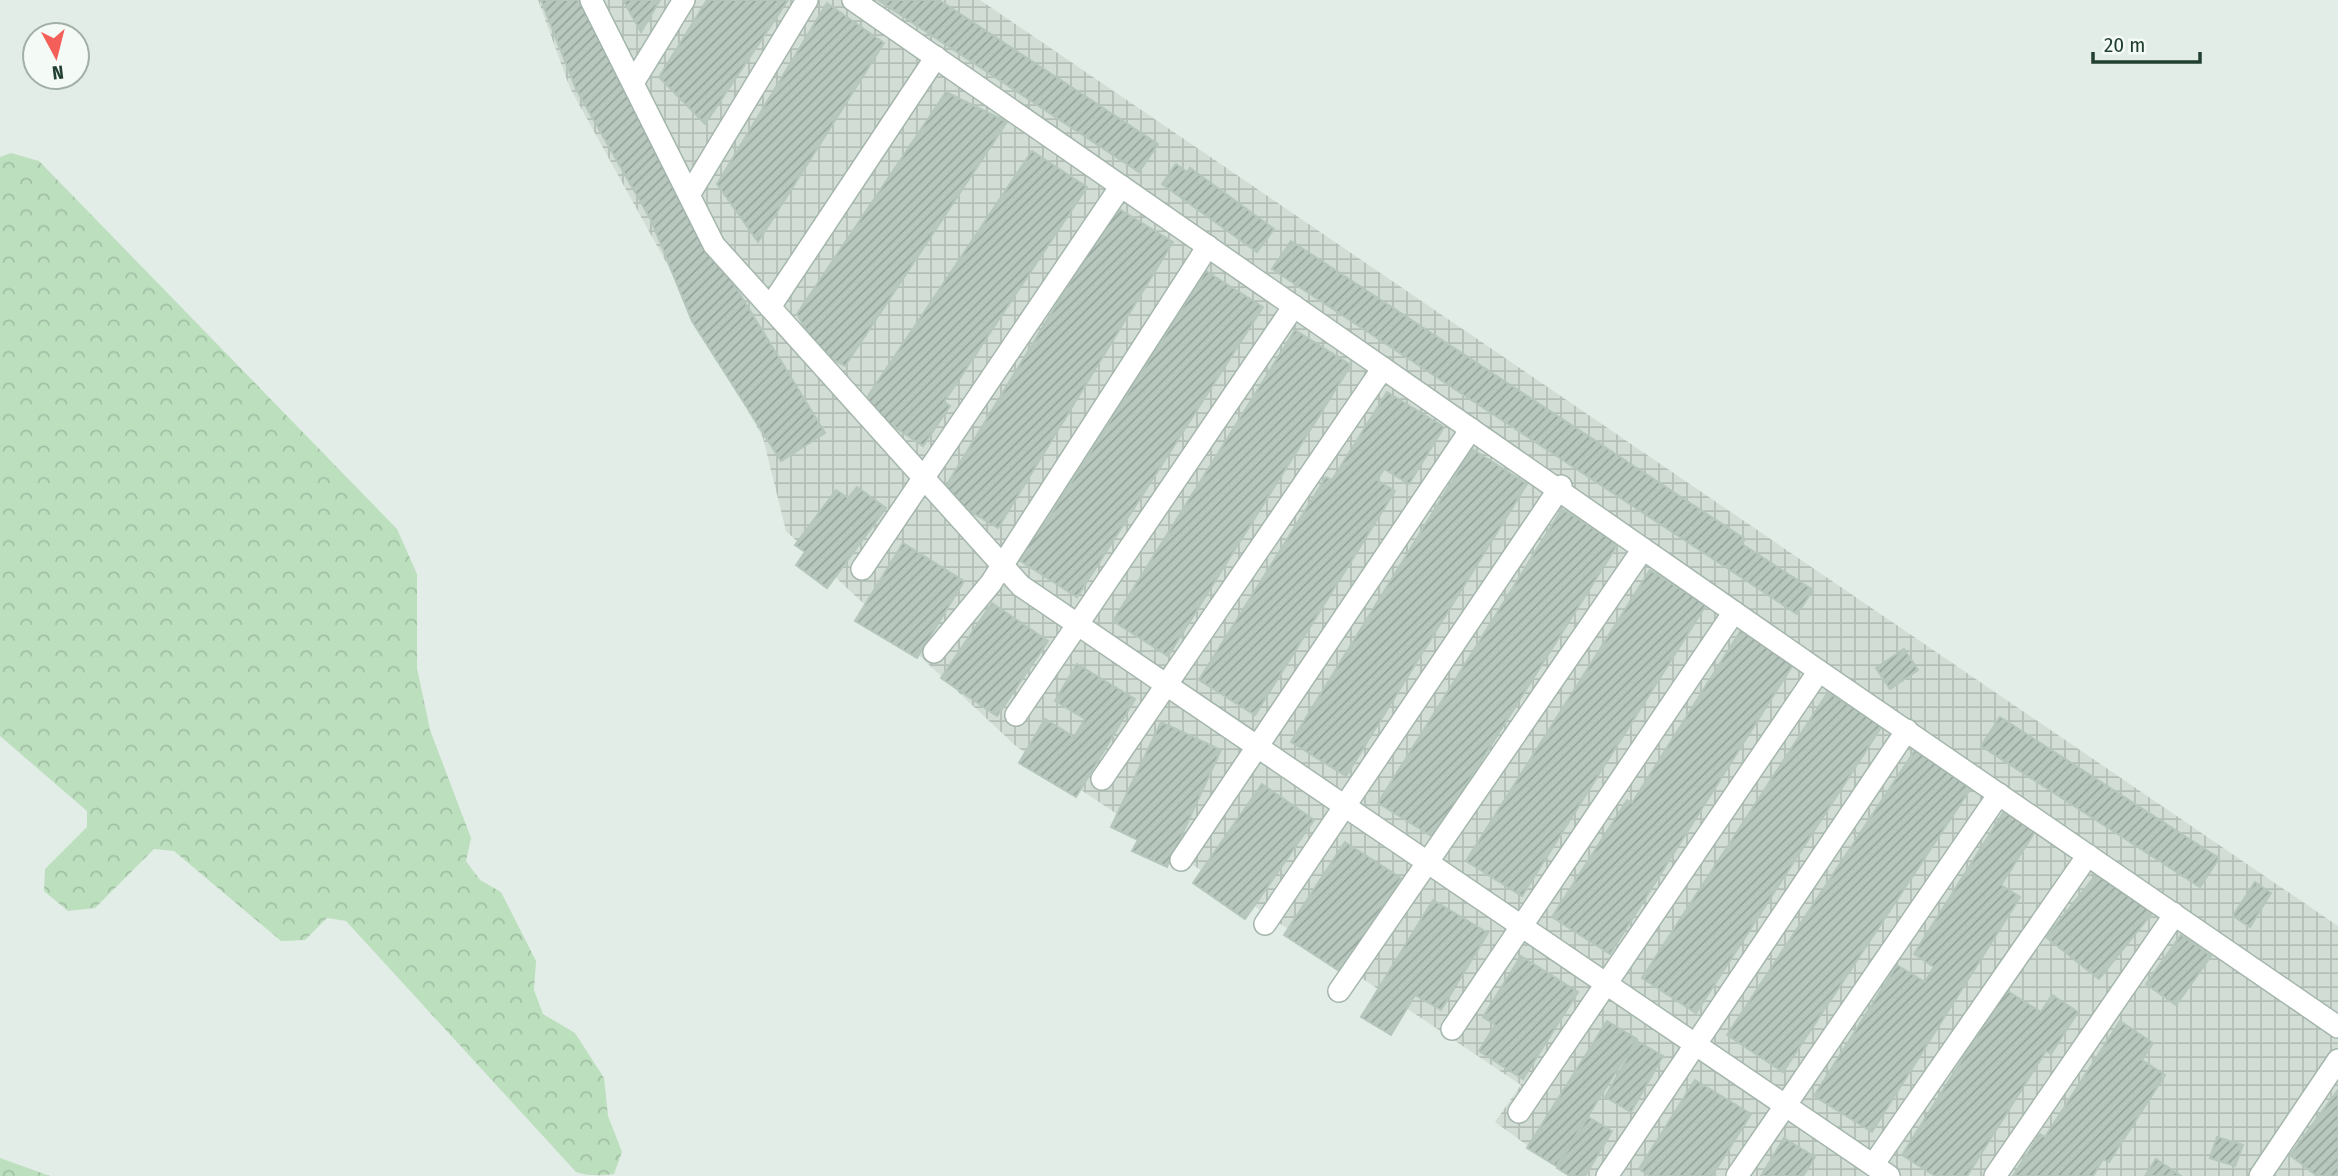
<svg xmlns="http://www.w3.org/2000/svg" width="2338" height="1176" font-family="'Fira Sans Condensed',sans-serif">
<style>
.industrial{fill:url(#industrial-grid)}
.forest{fill:url(#forest-crowns)}
.building{fill:url(#building-hatch);stroke:#b5c7bc;stroke-width:2}
.lines{fill:none;stroke-linecap:round;stroke-linejoin:round}
.lane-casing{stroke:#a5b6ad;stroke-width:24}
.lane{stroke:#fff;stroke-width:21}
</style>
<defs>
<pattern id="industrial-grid" width="8" height="8" patternUnits="userSpaceOnUse" patternTransform="scale(1.75)"><rect width="8" height="8" fill="#d1ddd5"/><path d="M0 4h8M4 0v8" fill="none" stroke="#b3bfb7"/></pattern>
<pattern id="forest-crowns" width="20" height="18" patternUnits="userSpaceOnUse" patternTransform="scale(1.75)"><rect width="20" height="18" fill="#bcdfbe"/><path d="M2 6a3 3 0 1 1 6 0M12 15a3 3 0 1 1 6 0" fill="none" stroke="#a1c0a4"/></pattern>
<pattern id="building-hatch" width="6" height="6" patternUnits="userSpaceOnUse" patternTransform="scale(1.75)"><rect width="6" height="6" fill="#b8c8bf"/><path d="M-1 1l2-2M0 6l6-6M5 7l2-2" fill="none" stroke="#95a49c"/></pattern>
</defs>
<rect width="100%" height="100%" fill="#e3ede7"/>
<path class="industrial" d="M538,0H980L2338,926V1176H1569L1495,1122L1521,1085L1017,747L786,531L763,438L570,88Z"/>
<g class="forest">
<path d="M11,153L39,161L397,529L417,574V668L430,730L471,838L466,861L480,880L501,892L536,961L534,990L543,1014L575,1033L604,1078L608,1116L622,1152L614,1174C602,1176 587,1176 576,1172L346,921L327,918L305,940L281,941L174,851L154,849L95,908L68,911L44,891L45,869L87,827V811L0,736V157Z"/>
<path d="M0,1158L50,1176H0Z"/>
</g>
<g class="building">
<path d="M541,0H583L692,216L825,433L781,461L692,321L651,220L576,89Z"/>
<path d="M623,0H660L641,32Z"/>
<path d="M707,0H788L705,124L659,77Z"/>
<path d="M878,0H939L1158,144L1139,172Z"/>
<path d="M827,3L884,43L758,242L717,184Z"/>
<path d="M946,92L1007,122L845,366L818,352L797,314Z"/>
<path d="M1032,151L1087,187L944,402L950,406L923,446L862,405Z"/>
<path d="M1176,164L1187,172L1190,168L1274,229L1257,252L1162,184Z"/>
<path d="M1116,207L1173,242L998,528L941,494Z"/>
<path d="M1291,241L1745,539L1742,544L1813,590L1797,614L1272,269Z"/>
<path d="M1206,271L1263,307L1077,597L1019,560L1042,524L1044,525Z"/>
<path d="M1295,330L1351,365L1168,656L1113,621Z"/>
<path d="M1387,392L1444,427L1409,484L1384,469L1377,480L1395,491L1255,715L1199,680L1326,477L1332,480Z"/>
<path d="M1472,449L1527,484L1346,776L1291,742Z"/>
<path d="M857,487L886,508L827,588L796,565L805,552L795,545L836,490L848,498Z"/>
<path d="M1562,509L1618,544L1433,837L1378,803Z"/>
<path d="M903,543L964,581L917,658L855,621Z"/>
<path d="M1650,570L1706,605L1522,896L1466,861Z"/>
<path d="M992,603L1048,641L997,716L941,678Z"/>
<path d="M1741,630L1794,663L1610,954L1552,917L1627,800L1632,803Z"/>
<path d="M1904,649L1918,670L1890,689L1876,668Z"/>
<path d="M1077,664L1135,699L1076,797L1019,763L1045,719L1074,737L1085,719L1055,701Z"/>
<path d="M1828,692L1882,726L1696,1013L1642,978Z"/>
<path d="M2000,717L2219,858L2200,887L1981,746Z"/>
<path d="M1161,722L1221,750L1167,867L1132,851L1138,840L1111,827Z"/>
<path d="M1915,750L1971,788L1783,1072L1727,1035Z"/>
<path d="M1262,784L1314,820L1245,919L1193,883Z"/>
<path d="M2005,810L2036,830L2001,885L2020,897L1872,1132L1814,1096L1897,965L1925,982L1934,967L1914,954Z"/>
<path d="M1345,842L1401,878L1341,972L1284,935Z"/>
<path d="M2100,870L2153,912L2099,979L2046,937Z"/>
<path d="M2255,882L2271,893L2250,927L2233,916Z"/>
<path d="M1433,900L1488,933L1441,1010L1415,995L1391,1035L1361,1017Z"/>
<path d="M2181,935L2211,956L2176,1005L2146,984Z"/>
<path d="M1521,956L1578,992L1523,1079L1479,1051L1495,1025L1483,1017Z"/>
<path d="M2006,990L2041,1012L2052,995L2078,1012L2051,1054L2046,1051L1967,1176H1935L1902,1155Z"/>
<path d="M1607,1021L1637,1039L1556,1166L1527,1148Z"/>
<path d="M2120,1021L2153,1043L2142,1060L2165,1075L2109,1162L2103,1159L2093,1176H2013L2040,1134L2045,1137Z"/>
<path d="M1637,1041L1663,1056L1631,1112L1605,1097Z"/>
<path d="M1695,1080L1751,1114L1712,1176H1650L1639,1169Z"/>
<path d="M2338,1090V1176H2317L2290,1155Z"/>
<path d="M1588,1117L1612,1131L1585,1176H1570L1557,1168Z"/>
<path d="M2217,1137L2243,1145L2235,1166L2210,1158Z"/>
<path d="M1784,1138L1815,1157L1803,1176H1761Z"/>
<path d="M2156,1159L2181,1176H2145Z"/>
</g>
<g class="lines">
<defs>
<g id="lane">
<path d="M591,0L714,245L1021,586L1889,1176"/>
<path d="M853,0L1819,671L2338,1027"/>
<path d="M633,83L684,0"/>
<path d="M689,195L807,0"/>
<path d="M770,307L936,57"/>
<path d="M862,569L1121,186"/>
<path d="M934,652L991,583L1208,246"/>
<path d="M1016,715L1294,306"/>
<path d="M1102,779L1383,368"/>
<path d="M1181,860L1471,429"/>
<path d="M1265,924L1561,486"/>
<path d="M1339,991L1643,549"/>
<path d="M1452,1029L1734,612"/>
<path d="M1519,1112L1819,671"/>
<path d="M1873,1165L2088,855"/>
<path d="M1607,1176L1907,730"/>
<path d="M1737,1176L1999,794"/>
<path d="M1995,1176L2173,917V913"/>
<path d="M2260,1176L2338,1060"/>
</g>
</defs>
<use href="#lane" class="lane-casing"/>
<use href="#lane" class="lane"/>
</g>
<g transform="translate(56 56) rotate(173)"><circle r="33" fill="#f4faf6" stroke="#a0b0a7" stroke-width="2"/>
<path d="M0-5L12 26L0 18L-12 26Z" fill="#f55f5a"/>
<text y="-10" font-size="19" font-weight="bold" text-anchor="middle" fill="#224031">N</text>
</g>
<path d="M2093 52v10h107v-10" fill="none" stroke="#224031" stroke-width="3.5"/>
<text x="2104" y="52" font-size="21" fill="#224031" stroke="#f4faf6" stroke-width="5" paint-order="stroke">20 m</text>
</svg>
